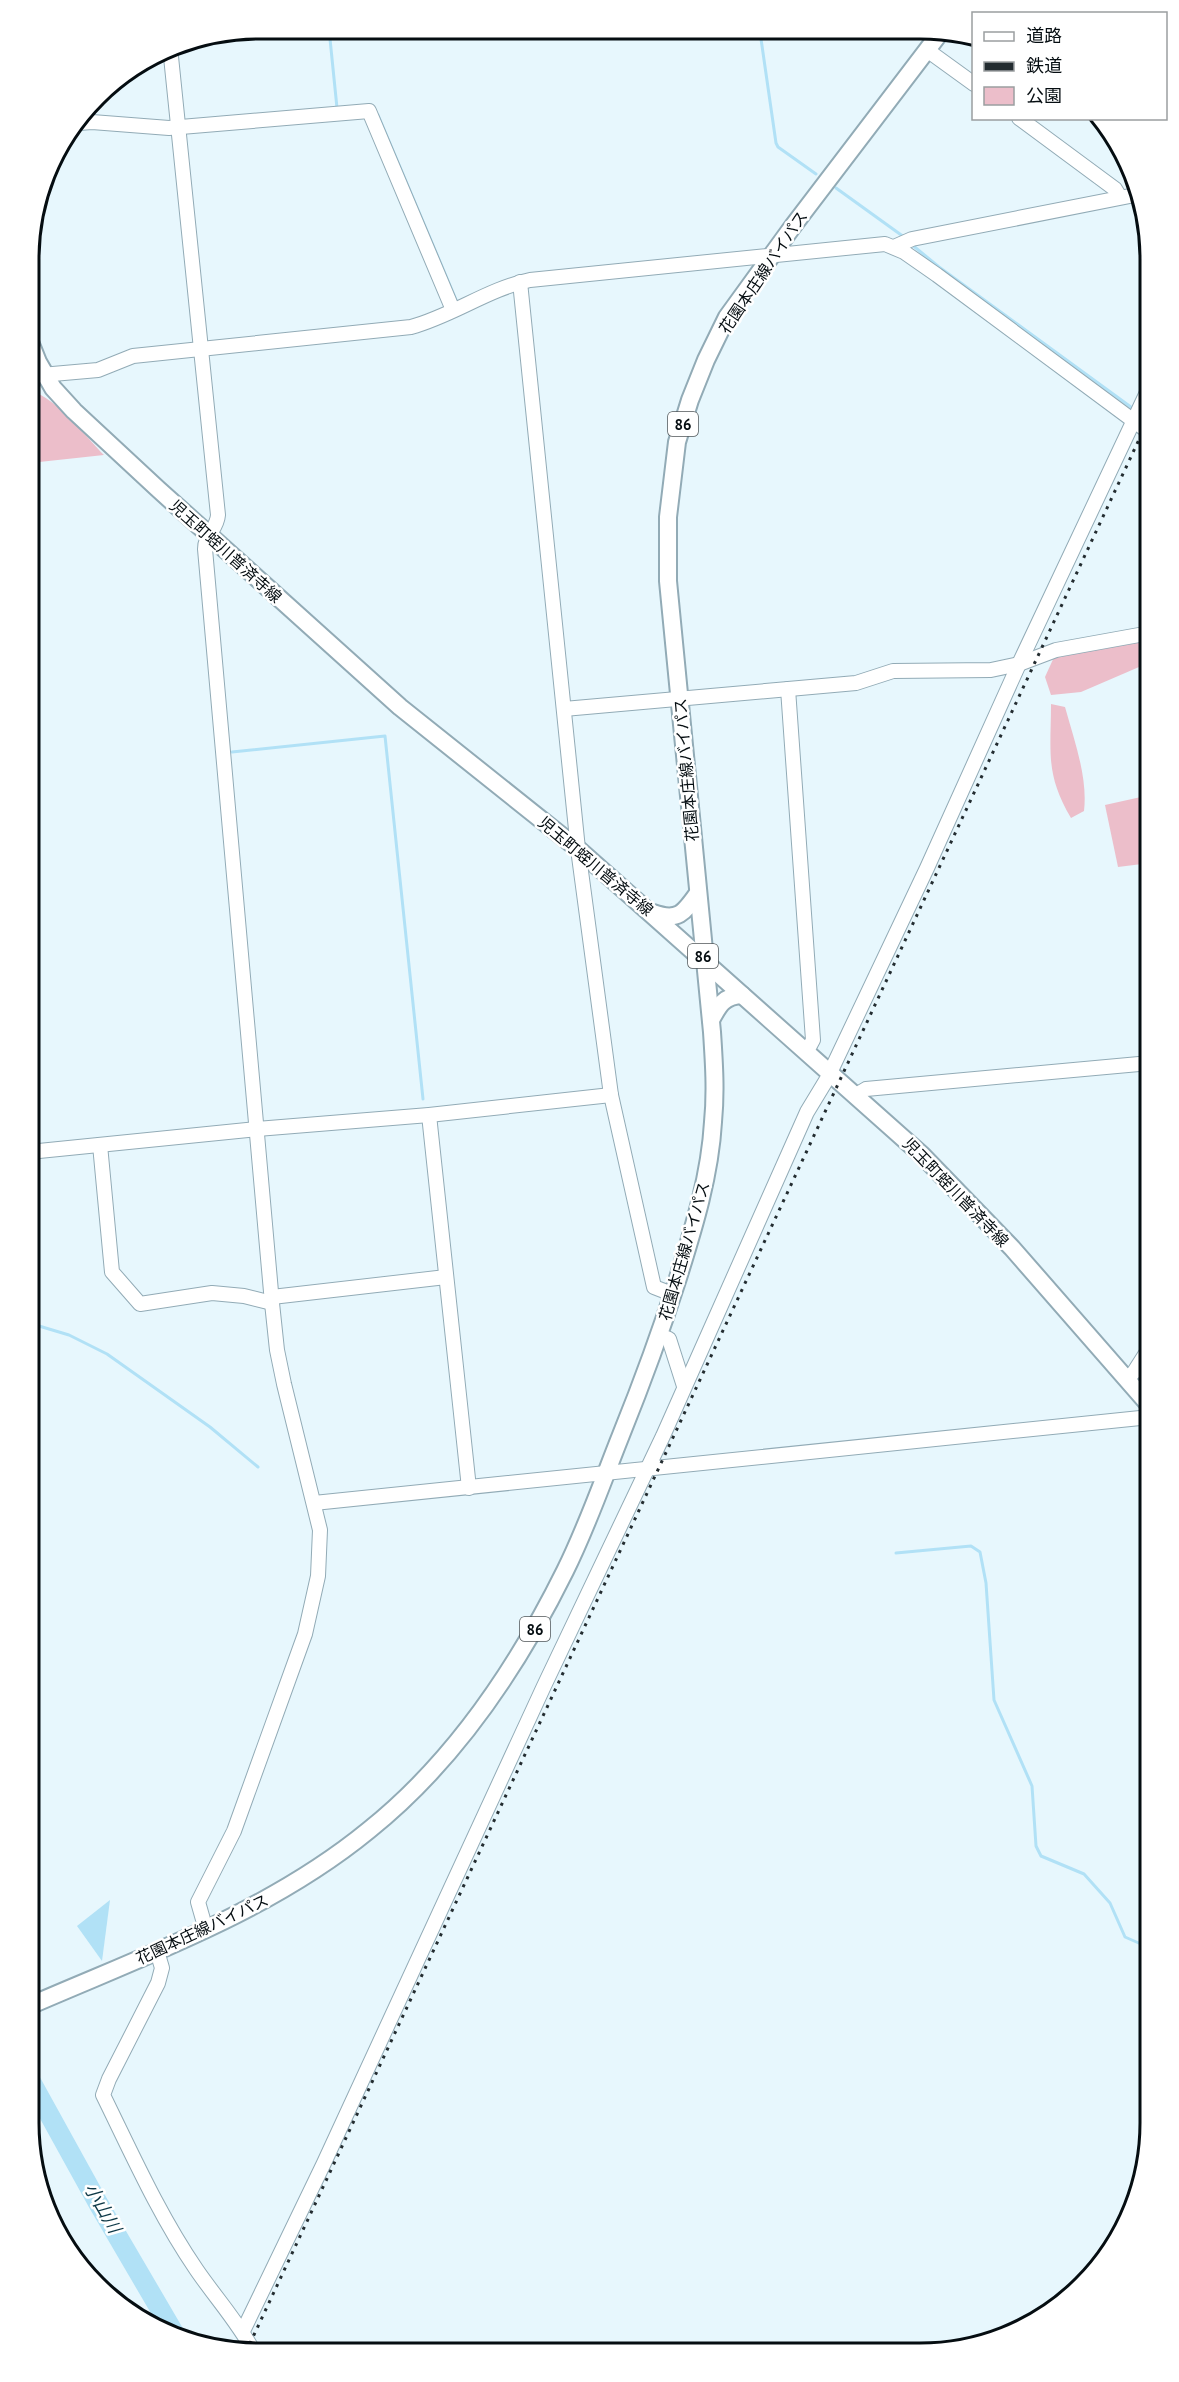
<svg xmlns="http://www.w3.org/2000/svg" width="1179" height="2382" font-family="'PT Sans','Noto Sans JP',sans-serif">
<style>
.green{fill:#ecbeca}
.water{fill:#b1e1f6}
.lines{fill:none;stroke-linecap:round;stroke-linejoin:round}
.stream{stroke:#b1e1f6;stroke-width:3}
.river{stroke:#b1e1f6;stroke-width:20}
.minor-casing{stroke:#92abb6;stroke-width:16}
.major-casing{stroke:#92abb6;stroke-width:20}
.minor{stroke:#fff;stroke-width:14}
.major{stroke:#fff;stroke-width:16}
.rail{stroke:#232c30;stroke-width:3;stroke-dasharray:3 6;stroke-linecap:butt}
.labels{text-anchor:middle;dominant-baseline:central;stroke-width:5;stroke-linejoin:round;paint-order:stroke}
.shield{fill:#fff;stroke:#505658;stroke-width:1.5}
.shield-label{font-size:15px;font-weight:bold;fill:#050d11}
.street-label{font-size:16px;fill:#050d11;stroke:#fff}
.water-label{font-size:18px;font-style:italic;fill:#0d3847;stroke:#fff}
.rim{fill:none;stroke:#050d11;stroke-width:3}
</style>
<rect width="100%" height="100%" fill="#e7f7fd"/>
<g class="green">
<path d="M30,392C50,391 90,441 104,455L30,463Z"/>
<path d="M1139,638L1146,664L1081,692L1051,695L1045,677L1055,655Z"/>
<path d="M1051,704L1065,707C1074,740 1088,777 1084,811L1071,818C1045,774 1051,752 1051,704Z"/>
<path d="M1150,795V863L1118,867L1105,805Z"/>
</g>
<path class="water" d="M110,1900L102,1961L77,1926Z"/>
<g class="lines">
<g class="stream">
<path d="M329,29L337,108"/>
<path d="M760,32L776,143L778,147L816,174"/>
<path d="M378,115L457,302"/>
<path d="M836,188L904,237"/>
<path d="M911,244L939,267L1135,410"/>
<path d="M1140,414L1150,422"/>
<path d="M232,752L385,736L423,1099"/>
<path d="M29,1323L69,1335L107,1354L210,1427L258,1467"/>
<path d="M896,1553L971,1546L980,1552L986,1583L994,1700L1032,1786L1036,1846L1041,1856L1084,1874L1110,1903L1125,1937L1150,1948"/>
</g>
<path class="river" d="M29,2078L98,2203L177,2338"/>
<defs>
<g id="minor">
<path d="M170,47L218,515C217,529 205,535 205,549L272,1303L277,1350L284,1384L320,1530L318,1576L305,1634L234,1831L198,1902L206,1930"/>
<path d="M927,50L974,84"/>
<path d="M1019,118L1115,189L1120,197"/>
<path d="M79,123L92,122L169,128L369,111L453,310"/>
<path d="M894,247L912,239L1140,194"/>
<path d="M520,282L578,849L611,1095L654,1287L672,1294"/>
<path d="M30,376L98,370L133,356L411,327C452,316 488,289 530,280L885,244L904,252L937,275L1150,433"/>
<path d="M788,689L813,1040L807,1051"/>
<path d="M564,709L856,683L893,671L991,670L1019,664L1056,650L1150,633"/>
<path d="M856,1095L866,1089L1150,1063"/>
<path d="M429,1115L469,1488"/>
<path d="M100,1145L112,1272L140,1304L212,1293L244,1296L272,1303"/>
<path d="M29,1152L257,1129L429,1115L611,1095"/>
<path d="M272,1297L446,1277"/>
<path d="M659,1335L669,1339L684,1386"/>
<path d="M1127,1379L1134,1372L1150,1347"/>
<path d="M314,1503L1150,1417"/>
<path d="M157,1951L162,1968L158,1983L109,2079L103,2095C132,2154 159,2215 196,2269C215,2297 238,2322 254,2352"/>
<path d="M243,2331L324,2163L544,1686L663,1436L807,1112L827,1079L927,868L1019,664L1150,386"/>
</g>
<g id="major">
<path d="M30,342L38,362L53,388L74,411L158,489L400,707L578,849L922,1155L1012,1248L1150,1406"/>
<path d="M653,913C678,922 684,913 698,893"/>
<path d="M711,1020C719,1005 724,996 742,995"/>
<path d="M29,2006C146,1955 269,1912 369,1830C454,1762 517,1668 565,1571C587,1527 603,1480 621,1435C642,1383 661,1331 678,1278C694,1227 710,1175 713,1122C716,1092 714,1062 712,1032L668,581V517L677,442L690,400L706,360L727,317L793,226L940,33"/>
</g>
</defs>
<use href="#minor" class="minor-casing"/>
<use href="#major" class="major-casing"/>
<use href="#minor" class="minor"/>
<use href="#major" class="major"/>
<path class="rail" d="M246,2352L1150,416"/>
</g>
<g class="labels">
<g class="shield">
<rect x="668" y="412" width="30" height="24" rx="4.5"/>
<rect x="688" y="944" width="30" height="24" rx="4.5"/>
<rect x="520" y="1617" width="30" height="24" rx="4.5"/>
</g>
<g class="shield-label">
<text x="683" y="424">86</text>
<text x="703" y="956">86</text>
<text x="535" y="1629">86</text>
</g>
<g class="street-label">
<text transform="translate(763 272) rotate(-56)">花園本庄線バイパス</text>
<text transform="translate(226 551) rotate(42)">児玉町蛭川普済寺線</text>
<text transform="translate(686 770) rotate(-95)">花園本庄線バイパス</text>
<text transform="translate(596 866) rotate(40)">児玉町蛭川普済寺線</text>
<text transform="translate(956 1192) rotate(46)">児玉町蛭川普済寺線</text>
<text transform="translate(684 1251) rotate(-74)">花園本庄線バイパス</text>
<text transform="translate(202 1929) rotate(-25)">花園本庄線バイパス</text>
</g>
<g class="water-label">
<text transform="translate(103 2208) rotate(60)">小山川</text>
</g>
</g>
<path d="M0 0H1179V2382H0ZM259 39H920A220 220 0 0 1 1140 259V2123A220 220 0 0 1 920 2343H259A220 220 0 0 1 39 2123V259A220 220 0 0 1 259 39Z" fill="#fff" fill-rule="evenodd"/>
<path class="rim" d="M259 39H920A220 220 0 0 1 1140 259V2123A220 220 0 0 1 920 2343H259A220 220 0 0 1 39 2123V259A220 220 0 0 1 259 39Z"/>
<rect x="972" y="12" width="195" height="108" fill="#ffffff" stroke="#9b9ea0" stroke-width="1.5"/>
<rect x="984" y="32" width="30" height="9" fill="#ffffff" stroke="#9b9ea0" stroke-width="1.5"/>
<text x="1026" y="42" font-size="18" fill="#050d11">道路</text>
<rect x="984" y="62" width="30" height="9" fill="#232c30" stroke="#9b9ea0" stroke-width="1.5"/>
<text x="1026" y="72" font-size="18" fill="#050d11">鉄道</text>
<rect x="984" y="87" width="30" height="18" fill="#ecbeca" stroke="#9b9ea0" stroke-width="1.5"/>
<text x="1026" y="102" font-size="18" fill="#050d11">公園</text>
</svg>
